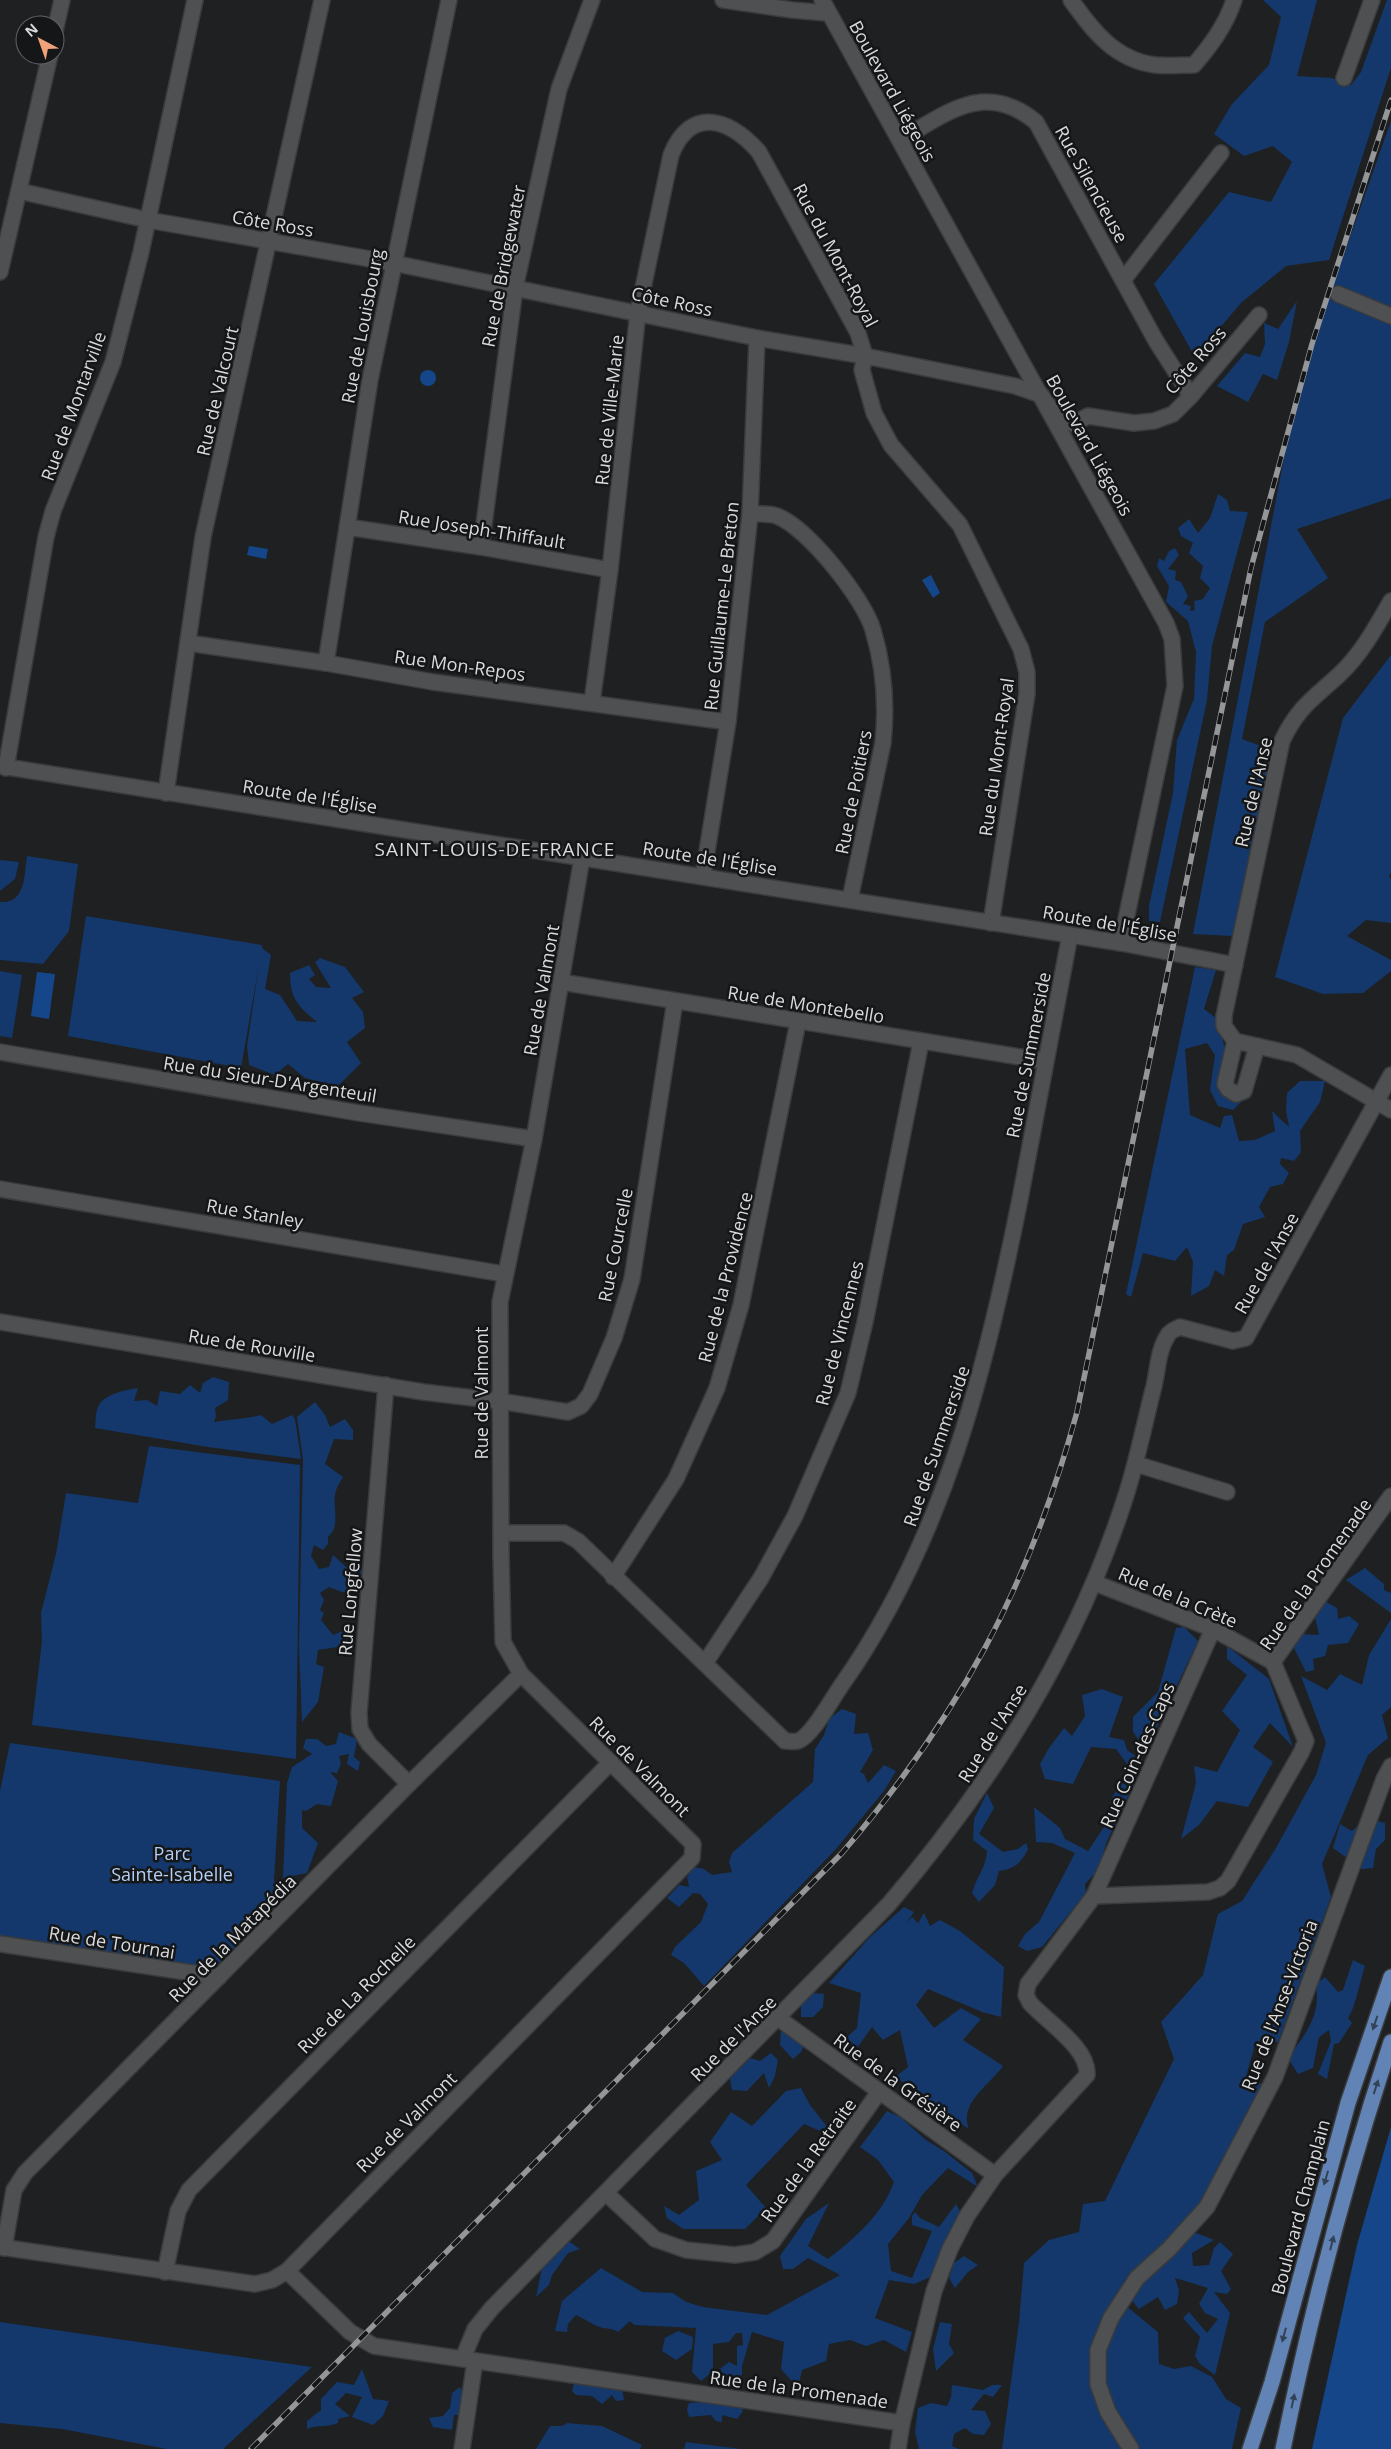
<svg xmlns="http://www.w3.org/2000/svg" width="1391" height="2449" font-family="'Open Sans',sans-serif">
<style>
.green{fill:#14386b}
.water{fill:#15468a}
.lines{fill:none;stroke-linecap:round;stroke-linejoin:round}
.minor-casing{stroke:#3a3b3d;stroke-width:18}
.major-casing{stroke:#3a3b3d;stroke-width:18}
.minor{stroke:#4e5052;stroke-width:15}
.major{stroke:#6183b6;stroke-width:15}
.rail-casing{stroke:#959698;stroke-width:5.5}
.rail{stroke:#151618;stroke-width:4;stroke-dasharray:11;stroke-linecap:butt}
.oneway{fill:#334257}
.labels{text-anchor:middle;dominant-baseline:central;stroke-width:5;stroke-linejoin:round;paint-order:stroke}
.street-label{font-size:18px;fill:#d9dadb;stroke:#151618}
.park-label{font-size:18px;fill:#b3cef5;stroke:#151618}
.neighbourhood-label{font-size:19px;letter-spacing:1px;fill:#d9dadb;stroke:#151618}
</style>
<rect width="100%" height="100%" fill="#1e2022"/>
<g class="green">
<path d="M1263,0H1317L1297,76L1332,78L1351,85L1361,72L1387,0H1391V68L1329,260L1286,266L1241,303L1195,357L1154,284L1229,192L1271,202L1292,162L1273,146L1244,156L1214,134L1232,104L1269,65L1281,17Z"/>
<path d="M1391,121V498L1297,529L1328,578L1265,622L1242,739L1282,754L1232,936L1193,934L1292,416L1331,291Z"/>
<path d="M1297,301L1289,342L1277,380L1263,374L1248,402L1217,386L1245,353L1260,357L1265,344L1264,323L1278,329Z"/>
<path d="M1218,494L1227,500L1230,511L1248,512L1212,646L1207,700L1160,922L1149,921V906L1173,793L1177,740L1194,699L1196,652L1188,621L1166,602L1169,586L1157,566L1159,558L1164,561L1169,551L1175,548L1179,555L1168,569L1176,571L1175,580L1181,582L1188,596L1183,604L1191,606L1190,611L1195,610L1194,601L1203,599L1210,588L1200,578L1203,566L1189,553L1193,543L1181,536L1178,528L1189,519L1198,533L1210,518Z"/>
<path d="M1391,655V872L1389,877L1391,879V923L1366,920L1347,936L1391,960V971L1363,993L1323,994L1275,977L1343,718Z"/>
<path d="M27,856L78,864L69,931L43,964L0,960V902C26,904 24,875 27,856Z"/>
<path d="M0,860L19,862L15,879L0,891Z"/>
<path d="M86,916L262,945V948L271,955L265,989L280,995L297,1021L317,1022C298,1006 290,999 290,973L309,965L315,975L309,979L316,987L331,988L315,962L320,958L345,967L364,992L352,998L363,1012L365,1028L347,1042L361,1063L338,1086L305,1078L288,1064L275,1075L249,1065L247,1046L259,965L241,1068L68,1036Z"/>
<path d="M1195,967L1216,970L1204,1009L1216,1018L1227,1055L1230,1097L1242,1101L1233,1110L1218,1106L1210,1090L1215,1055L1207,1043L1185,1049L1190,1115L1220,1128L1224,1116L1232,1115L1239,1141L1255,1140L1275,1131L1272,1111L1289,1127L1286,1111L1287,1093L1300,1081H1325L1320,1102L1300,1131L1301,1152L1294,1161L1281,1158L1280,1164L1289,1173L1283,1184L1270,1187L1259,1207L1265,1217L1243,1224L1234,1250L1227,1255L1224,1276L1215,1270L1209,1286L1191,1296L1193,1262L1187,1247L1175,1261L1143,1253L1131,1297L1126,1294Z"/>
<path d="M0,971L22,975L12,1038L0,1036Z"/>
<path d="M213,1377L229,1382L228,1400L215,1408L216,1416L214,1422C230,1419 245,1419 261,1415L272,1424L292,1415L295,1419L301,1459L208,1447L95,1428C96,1422 95,1413 98,1407C104,1394 125,1390 138,1388L134,1401L147,1400L157,1406L160,1391L180,1394L190,1385L200,1393L203,1383Z"/>
<path d="M315,1402L325,1415L330,1427L345,1419L353,1430V1440L334,1439L325,1464L343,1477C341,1481 337,1486 336,1491C331,1505 342,1525 328,1537V1544L323,1550L314,1545L311,1556L319,1569L329,1567L333,1555L346,1567H364L362,1586L354,1593L342,1592L329,1587L320,1593L324,1600L320,1610L324,1613L321,1620L333,1635L345,1630L356,1637L344,1646L318,1650L316,1664L324,1667L318,1702L302,1722L299,1647L303,1460L297,1417Z"/>
<path d="M149,1446L300,1465L296,1759L32,1725L42,1641L41,1613L56,1554L66,1493L138,1503Z"/>
<path d="M1365,1568L1384,1584V1590L1391,1593V1613L1346,1580Z"/>
<path d="M1321,1599L1337,1608L1338,1619L1349,1616L1359,1624L1348,1643L1328,1645L1325,1656L1313,1659L1314,1670L1306,1672L1294,1648L1301,1634L1319,1635L1315,1617Z"/>
<path d="M1391,1619V1707L1382,1715L1388,1738L1368,1755L1322,1864L1331,1897L1278,2042L1256,2041L1247,2073L1261,2084L1241,2129L1202,2200L1183,2223L1124,2281L1090,2353L1095,2399L1121,2449H1002L1019,2322L1024,2263L1049,2240L1079,2232L1083,2204L1105,2201L1174,2059L1161,2022L1203,1975L1218,1914L1242,1901L1276,1848L1316,1775L1326,1743L1301,1676L1327,1690L1340,1674L1362,1685L1369,1655Z"/>
<path d="M1184,1627L1198,1641L1146,1750L1133,1732V1717L1158,1692L1176,1628Z"/>
<path d="M1227,1646L1269,1679L1293,1747L1270,1723L1253,1747L1273,1762L1248,1807L1217,1801L1199,1825L1181,1839L1196,1783L1194,1766L1217,1772L1240,1730L1222,1711L1247,1675L1227,1659Z"/>
<path d="M1102,1689L1123,1697L1109,1737L1124,1740L1127,1750L1137,1757V1774L1121,1813L1107,1841L1098,1870L1085,1884L1086,1893L1042,1947L1027,1951L1018,1946L1025,1934L1039,1922L1075,1853L1052,1843L1036,1842L1034,1807L1060,1828L1065,1839L1088,1851L1104,1827L1112,1797L1128,1774L1127,1764L1116,1749L1091,1747L1073,1784L1045,1779L1040,1764L1049,1748L1064,1728L1072,1736L1085,1716L1082,1695Z"/>
<path d="M842,1709L856,1714L854,1734L868,1733L873,1750L860,1772L864,1774L868,1783L884,1765L896,1771L884,1791L836,1849L704,1986L684,1963L671,1955L675,1947L701,1922L708,1904L700,1894L693,1893L679,1907L667,1898L679,1885L689,1887L687,1877L694,1867L704,1869L712,1875L732,1872L729,1862L732,1853L813,1782L815,1749L824,1735L829,1719Z"/>
<path d="M339,1732L357,1739L354,1757L360,1762L358,1771L347,1764L349,1754L339,1756L341,1764L337,1773L330,1772L338,1781L331,1806L317,1804L306,1811L302,1810V1828L318,1843L307,1873L283,1878L287,1783L292,1767L312,1754L303,1748L306,1739H317L326,1746L336,1744Z"/>
<path d="M10,1743L280,1781L274,1881L286,1895L214,1968L0,1935V1791Z"/>
<path d="M987,1793L994,1808L979,1834L1003,1852L1018,1849L1026,1843L1028,1849C1021,1863 1015,1869 999,1871L995,1885L979,1902L972,1893C976,1878 987,1865 987,1851L973,1840L974,1819Z"/>
<path d="M1366,1818L1385,1823V1840L1376,1849L1373,1868L1362,1869L1333,1848L1340,1824L1352,1831Z"/>
<path d="M904,1907L914,1912L906,1924L912,1917L918,1923L924,1913L930,1926L940,1920L960,1931L1004,1967L1001,2017L982,2012L928,1989L916,2005L934,2028L961,2008L981,2019L963,2040L1003,2066C991,2084 958,2103 969,2129L895,2077L908,2067L900,2030L883,2040L872,2027L857,2048L838,2045L857,2028L861,1993L829,1983L870,1937Z"/>
<path d="M1353,1960L1365,1966C1361,1978 1355,2009 1348,2018L1352,2023L1339,2043L1334,2044L1327,2079L1318,2074L1331,2041L1329,2030L1319,2037L1313,2068L1298,2074L1288,2058C1306,2033 1321,2016 1316,1984L1325,1977L1338,1992L1343,1990Z"/>
<path d="M814,1993L824,1994L823,2007L813,2017H801V2005Z"/>
<path d="M781,2028L809,2034L801,2052L793,2059L780,2045Z"/>
<path d="M771,2053L778,2060L775,2076L769,2088L764,2073L747,2091L732,2090L730,2078L750,2058L760,2061Z"/>
<path d="M801,2088L810,2105L836,2138L804,2124L746,2185L766,2208L745,2229H683L667,2218L664,2206L679,2215L699,2200L696,2171L722,2160L710,2142L731,2112L752,2126L786,2091Z"/>
<path d="M887,2111L900,2117L926,2140L944,2151L972,2173L978,2187L948,2168L922,2195L909,2218L888,2244L891,2271L912,2278L932,2231L912,2225V2216L915,2212L920,2218L939,2227L956,2204L964,2219L944,2244L933,2276L914,2284L889,2280L875,2318L912,2332L906,2352L884,2340L866,2346L850,2340L829,2344L826,2361L802,2370L798,2388L781,2369L784,2342L752,2332L742,2366V2375L726,2379L720,2369L729,2362L737,2366V2346L743,2345L742,2333H736L729,2342L713,2344V2371L701,2381L692,2372L696,2328L634,2325L630,2321L618,2332C612,2328 609,2329 603,2328C594,2326 585,2319 576,2315L568,2324L567,2332L555,2331L562,2301L601,2268L642,2292L673,2293L686,2302L703,2307L767,2315L840,2275L808,2258L793,2269H783L780,2256L806,2219L829,2203L808,2246L828,2259C855,2238 882,2215 894,2182L878,2160L860,2147Z"/>
<path d="M1194,2232L1214,2240L1192,2253L1193,2266L1209,2265L1214,2248L1220,2242L1233,2254L1221,2271L1231,2289L1227,2294L1214,2292L1230,2313L1215,2375L1200,2364L1195,2356L1200,2337L1183,2318L1189,2312L1207,2333L1218,2319L1205,2313L1199,2304L1208,2288L1175,2278L1179,2290L1177,2304L1165,2310L1158,2297L1139,2309L1130,2298L1144,2279Z"/>
<path d="M567,2240L580,2249L568,2253L552,2275L549,2285L536,2297L543,2263Z"/>
<path d="M964,2256L978,2265L968,2272L955,2288L949,2278L954,2263Z"/>
<path d="M1126,2306L1158,2332L1159,2364L1174,2369L1191,2366L1212,2377L1226,2399L1241,2408L1232,2449H1139C1102,2400 1086,2359 1126,2306Z"/>
<path d="M0,2322L312,2367L223,2449H167L62,2429L0,2423Z"/>
<path d="M940,2322L952,2324L949,2344L954,2353L936,2371L933,2349Z"/>
<path d="M678,2331L693,2337L692,2349L676,2360L662,2351L665,2338Z"/>
<path d="M362,2369L373,2399L389,2401L383,2416L373,2425L352,2417L362,2397L346,2393L335,2404L350,2416L338,2419V2423C327,2428 318,2424 307,2429V2421L321,2410V2399L337,2382L354,2385Z"/>
<path d="M602,2380L622,2389L624,2400L616,2401L612,2395L602,2404L592,2396L576,2395L572,2391L575,2381L590,2386Z"/>
<path d="M952,2385L983,2390L992,2385H1002L993,2397L984,2394L971,2410L985,2411L991,2424L984,2435L973,2434L965,2428L954,2434L952,2446L959,2449H919L915,2432L918,2408L931,2403L947,2406L951,2397Z"/>
<path d="M460,2387L466,2398L464,2415H454L452,2430L433,2427L429,2418L443,2416L450,2408L452,2393Z"/>
<path d="M712,2389L740,2403L743,2411L737,2419L722,2415V2422L716,2421L711,2415L689,2417L687,2409L689,2403L704,2402Z"/>
<path d="M567,2423L602,2426L642,2445L640,2449H536L550,2426H562Z"/>
<path d="M686,2442L741,2449H684Z"/>
</g>
<g class="water">
<circle cx="428" cy="378" r="8"/>
<path d="M249,546L268,549L266,559L247,555Z"/>
<path d="M931,575L940,593L933,598L922,580Z"/>
<path d="M37,972L55,974L49,1019L31,1016Z"/>
<path d="M1391,2127V2449H1312L1357,2245Z"/>
</g>
<g class="lines">
<defs>
<g id="minor">
<path d="M723,0L792,10L827,13"/>
<path d="M822,0L1166,623L1172,639L1175,686L1121,943"/>
<path d="M1071,0C1092,30 1115,60 1155,65C1167,66 1181,65 1194,65C1211,45 1226,25 1234,0"/>
<path d="M55,31L62,0"/>
<path d="M1344,78L1372,0"/>
<path d="M900,140C947,113 985,80 1036,122L1156,341L1191,396"/>
<path d="M19,191L148,220L393,263L757,338L865,356L1015,386L1041,395L1056,416L1073,424L1088,416L1134,423L1154,421L1173,414L1191,396L1259,315"/>
<path d="M0,272L50,55"/>
<path d="M1124,279L1221,153"/>
<path d="M1338,294L1391,316"/>
<path d="M750,514C758,514 770,513 777,516C808,528 864,599 873,630C884,667 887,705 883,743L850,899"/>
<path d="M347,527L481,547L610,570"/>
<path d="M481,547L515,288L559,89L592,0"/>
<path d="M1391,601C1376,627 1362,653 1340,674C1313,699 1298,707 1282,741L1224,1016V1026L1235,1041L1297,1055L1391,1110"/>
<path d="M188,643L326,663L433,682L728,722"/>
<path d="M326,663L370,380L449,0"/>
<path d="M592,702L610,570L638,312L671,155C691,105 730,119 759,152L858,333L865,356L862,370L874,413L891,445L960,525L1021,649L1027,672V694L991,923"/>
<path d="M0,766L1121,943L1235,965"/>
<path d="M6,768L46,537L53,511L113,362L141,252L195,0"/>
<path d="M166,793L203,537L322,0"/>
<path d="M703,876L728,722L750,514L757,338"/>
<path d="M561,982L1045,1061"/>
<path d="M1235,1041L1225,1084L1228,1089L1236,1094L1244,1091L1257,1046"/>
<path d="M0,1052L359,1113L534,1139"/>
<path d="M0,1189L504,1274"/>
<path d="M0,1322L423,1392L499,1401L568,1412L581,1406L590,1394L614,1338L632,1279L675,1001"/>
<path d="M386,1385L359,1713L360,1729L369,1744L409,1784"/>
<path d="M1136,1464L1227,1492"/>
<path d="M502,1533H564L578,1541L785,1741C789,1741 795,1742 798,1741C812,1736 832,1699 841,1686C943,1542 986,1370 1020,1199C1037,1111 1053,1023 1070,935"/>
<path d="M613,1577L676,1479L717,1388L741,1305L798,1022"/>
<path d="M1095,1583L1213,1629L1273,1662"/>
<path d="M705,1663L761,1578L795,1516L848,1393L865,1322L921,1042"/>
<path d="M1094,1896L1213,1629"/>
<path d="M0,1944L219,1977"/>
<path d="M778,2018L995,2175"/>
<path d="M606,2193L655,2239L686,2250L735,2255L755,2252L773,2241L879,2092"/>
<path d="M0,2247L255,2284L272,2280L287,2271L692,1858L693,1844L521,1674L503,1642L501,1553L500,1302L534,1139L582,858"/>
<path d="M4,2248L14,2190L25,2173L409,1784L521,1674"/>
<path d="M287,2271L350,2332L374,2346L902,2423L934,2291L950,2249L967,2216L995,2175L1087,2075C1089,2048 1047,2022 1030,2003L1026,1995L1028,1984L1094,1896L1208,1892L1220,1888L1228,1881L1301,1753L1306,1741L1273,1662L1391,1496"/>
<path d="M165,2272L178,2211L189,2190L611,1762"/>
<path d="M463,2358L475,2329L492,2308L889,1904C993,1782 1079,1646 1127,1492C1138,1457 1145,1421 1154,1386C1158,1369 1158,1350 1168,1335C1170,1331 1176,1329 1180,1327L1233,1341L1246,1338L1391,1075"/>
<path d="M462,2449L475,2361"/>
<path d="M898,2449L902,2423"/>
<path d="M1131,2449L1108,2412L1098,2384V2350L1111,2318L1137,2278L1169,2249L1207,2207L1275,2077L1384,1779L1391,1766"/>
</g>
<g id="major">
<path d="M1250,2449L1272,2382L1348,2103L1391,1977"/>
<path d="M1283,2449C1311,2311 1347,2175 1391,2042"/>
</g>
</defs>
<use href="#minor" class="minor-casing"/>
<use href="#major" class="major-casing"/>
<use href="#minor" class="minor"/>
<use href="#major" class="major"/>
<defs>
<path id="rail" d="M251,2449L842,1853C960,1715 1029,1587 1077,1412L1251,568L1312,344L1391,100"/>
</defs>
<use href="#rail" class="rail-casing"/>
<use href="#rail" class="rail"/>
</g>
<defs><path id="oneway-solid" d="M-6-.8H1V-3.2L6.5 0L1 3.2V.8H-6Z" transform="scale(1.25)"/></defs>
<g class="oneway">
<use href="#oneway-solid" transform="translate(1375 2023) rotate(109)"/>
<use href="#oneway-solid" transform="translate(1376 2087) rotate(-72)"/>
<use href="#oneway-solid" transform="translate(1326 2178) rotate(106)"/>
<use href="#oneway-solid" transform="translate(1332 2243) rotate(-76)"/>
<use href="#oneway-solid" transform="translate(1284 2335) rotate(105)"/>
<use href="#oneway-solid" transform="translate(1293 2401) rotate(-78)"/>
</g>
<g class="labels">
<g class="street-label">
<text transform="translate(893 91) rotate(61)">Boulevard Liégeois</text>
<text transform="translate(1092 184) rotate(61)">Rue Silencieuse</text>
<text transform="translate(273 223) rotate(10)">Côte Ross</text>
<text transform="translate(836 255) rotate(62)">Rue du Mont-Royal</text>
<text transform="translate(503 266) rotate(-79)">Rue de Bridgewater</text>
<text transform="translate(672 301) rotate(12)">Côte Ross</text>
<text transform="translate(362 326) rotate(-79)">Rue de Louisbourg</text>
<text transform="translate(1195 360) rotate(-49)">Côte Ross</text>
<text transform="translate(217 391) rotate(-77)">Rue de Valcourt</text>
<text transform="translate(73 406) rotate(-70)">Rue de Montarville</text>
<text transform="translate(609 410) rotate(-84)">Rue de Ville-Marie</text>
<text transform="translate(1090 445) rotate(61)">Boulevard Liégeois</text>
<text transform="translate(482 529) rotate(9)">Rue Joseph-Thiffault</text>
<text transform="translate(721 606) rotate(-84)">Rue Guillaume-Le Breton</text>
<text transform="translate(460 665) rotate(8)">Rue Mon-Repos</text>
<text transform="translate(996 757) rotate(-82)">Rue du Mont-Royal</text>
<text transform="translate(853 792) rotate(-79)">Rue de Poitiers</text>
<text transform="translate(1253 792) rotate(-77)">Rue de l'Anse</text>
<text transform="translate(310 796) rotate(9)">Route de l'Église</text>
<text transform="translate(710 858) rotate(9)">Route de l'Église</text>
<text transform="translate(1110 923) rotate(10)">Route de l'Église</text>
<text transform="translate(541 990) rotate(-80)">Rue de Valmont</text>
<text transform="translate(806 1004) rotate(9)">Rue de Montebello</text>
<text transform="translate(1028 1055) rotate(-79)">Rue de Summerside</text>
<text transform="translate(270 1079) rotate(9)">Rue du Sieur-D'Argenteuil</text>
<text transform="translate(255 1213) rotate(10)">Rue Stanley</text>
<text transform="translate(615 1245) rotate(-79)">Rue Courcelle</text>
<text transform="translate(1266 1263) rotate(-61)">Rue de l'Anse</text>
<text transform="translate(725 1277) rotate(-76)">Rue de la Providence</text>
<text transform="translate(839 1333) rotate(-76)">Rue de Vincennes</text>
<text transform="translate(252 1345) rotate(9)">Rue de Rouville</text>
<text transform="translate(481 1393) rotate(-90)">Rue de Valmont</text>
<text transform="translate(936 1446) rotate(-71)">Rue de Summerside</text>
<text transform="translate(1315 1574) rotate(-55)">Rue de la Promenade</text>
<text transform="translate(350 1592) rotate(-85)">Rue Longfellow</text>
<text transform="translate(1178 1597) rotate(23)">Rue de la Crète</text>
<text transform="translate(992 1733) rotate(-58)">Rue de l'Anse</text>
<text transform="translate(1137 1755) rotate(-66)">Rue Coin-des-Caps</text>
<text transform="translate(640 1766) rotate(45)">Rue de Valmont</text>
<text transform="translate(232 1938) rotate(-45)">Rue de la Matapédia</text>
<text transform="translate(112 1942) rotate(9)">Rue de Tournai</text>
<text transform="translate(356 1994) rotate(-45)">Rue de La Rochelle</text>
<text transform="translate(1279 2005) rotate(-69)">Rue de l'Anse-Victoria</text>
<text transform="translate(733 2038) rotate(-45)">Rue de l'Anse</text>
<text transform="translate(898 2082) rotate(36)">Rue de la Grésière</text>
<text transform="translate(406 2122) rotate(-45)">Rue de Valmont</text>
<text transform="translate(808 2160) rotate(-54)">Rue de la Retraite</text>
<text transform="translate(1300 2207) rotate(-75)">Boulevard Champlain</text>
<text transform="translate(799 2389) rotate(8)">Rue de la Promenade</text>
</g>
<g class="park-label">
<text x="172" y="1853">Parc<tspan x="172" dy="21">Sainte-Isabelle</tspan></text>
</g>
<g class="neighbourhood-label">
<text x="495" y="849">SAINT-LOUIS-DE-FRANCE</text>
</g>
</g>
<g transform="translate(40 40) rotate(319)"><circle r="24" fill="#151618" stroke="#636466"/>
<path d="M0-4L9 19L0 12L-9 19Z" fill="#f0a27a"/>
<text y="-8" font-size="14" font-weight="bold" text-anchor="middle" fill="#d9dadb">N</text>
</g>
</svg>
